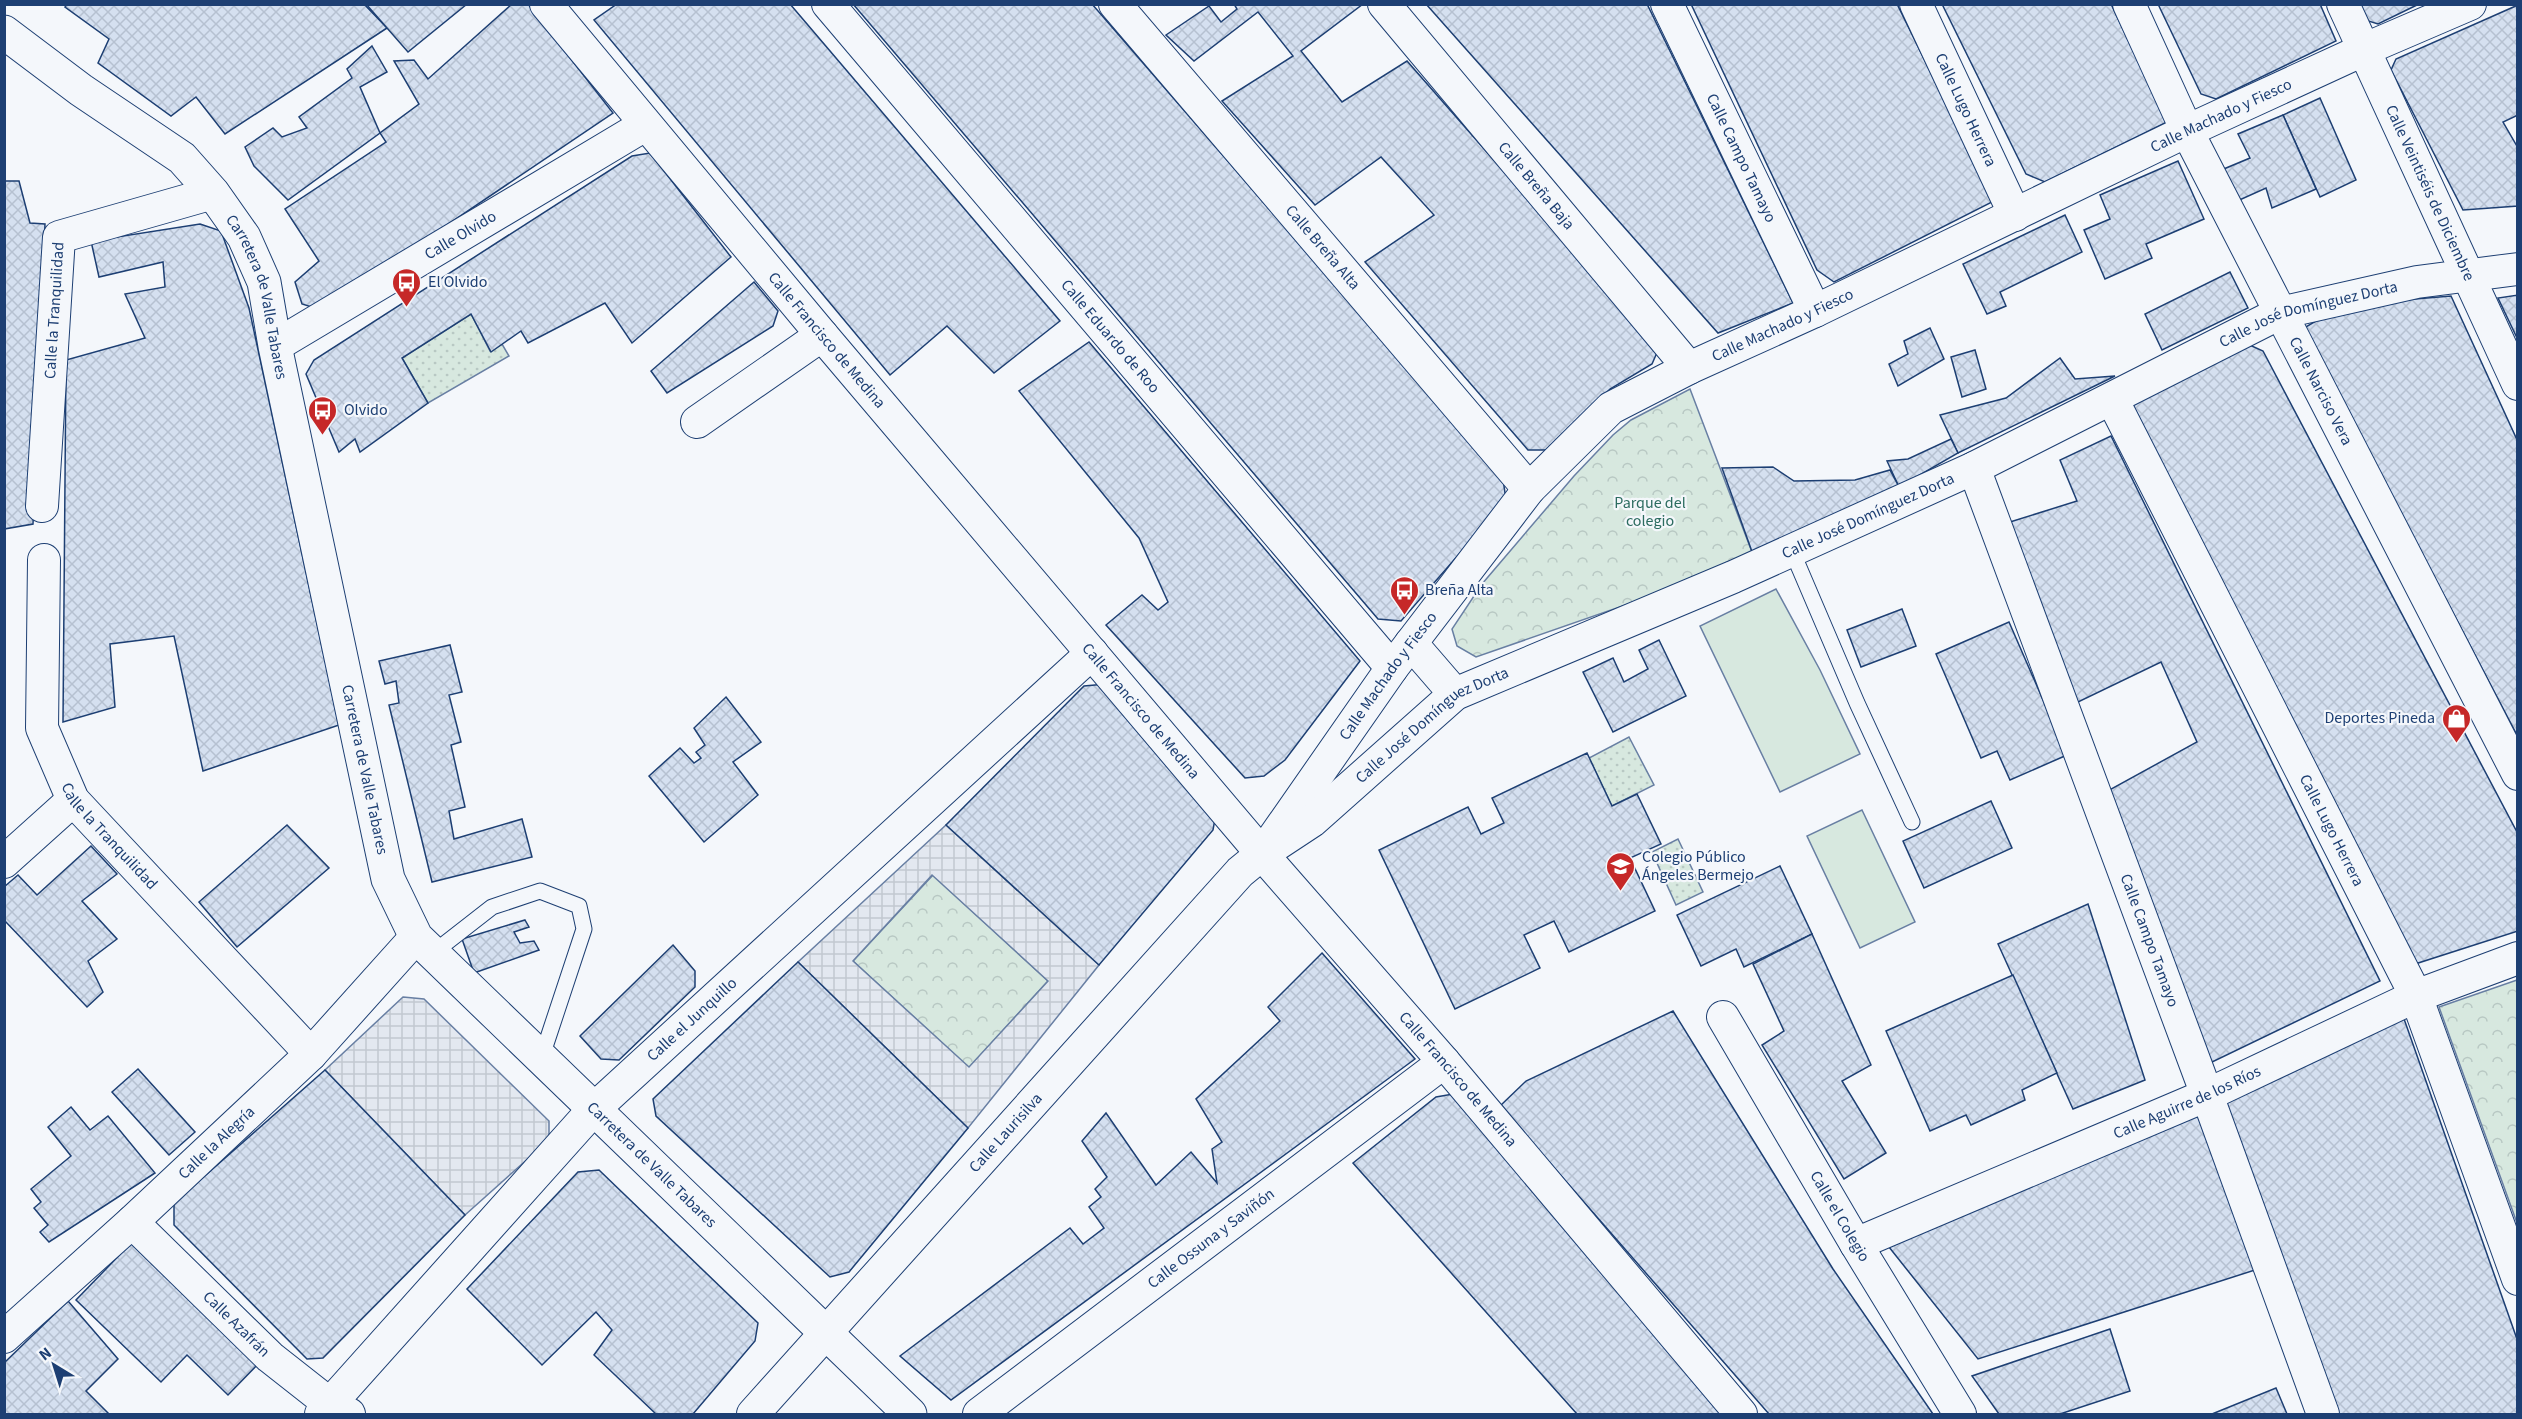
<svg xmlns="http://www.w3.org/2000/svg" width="2522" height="1419" font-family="'Source Sans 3',sans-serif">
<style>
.park{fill:url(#park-crowns);stroke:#687fa3;stroke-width:1.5}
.garden{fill:url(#garden-dots);stroke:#687fa3;stroke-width:1.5}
.pitch{fill:#d7e8df;stroke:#687fa3;stroke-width:1.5}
.plaza{fill:url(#plaza-grid);stroke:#687fa3;stroke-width:1.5;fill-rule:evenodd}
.building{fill:url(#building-cross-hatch);stroke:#1d3f73;stroke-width:1.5}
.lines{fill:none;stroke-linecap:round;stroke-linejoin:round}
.service-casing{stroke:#1d3f73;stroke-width:17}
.minor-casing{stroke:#1d3f73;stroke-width:34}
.secondary-casing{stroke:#1d3f73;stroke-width:35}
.service{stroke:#f4f7fb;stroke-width:15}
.minor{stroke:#f4f7fb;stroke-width:32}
.secondary{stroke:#f4f7fb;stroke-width:33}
.labels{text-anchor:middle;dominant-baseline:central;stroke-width:4.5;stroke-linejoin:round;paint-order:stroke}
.street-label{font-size:16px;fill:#1d3f73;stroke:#f4f7fb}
.poi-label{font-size:16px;fill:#1d3f73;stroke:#f4f7fb;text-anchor:start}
.park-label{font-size:16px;fill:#2c6c60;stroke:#f4f7fb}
</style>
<defs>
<pattern id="park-crowns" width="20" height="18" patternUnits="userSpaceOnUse" patternTransform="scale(1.5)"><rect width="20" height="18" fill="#d7e8df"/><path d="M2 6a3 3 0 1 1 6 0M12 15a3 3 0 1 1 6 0" fill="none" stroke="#b8c8c3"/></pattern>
<pattern id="garden-dots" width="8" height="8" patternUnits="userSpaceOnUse" patternTransform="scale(1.5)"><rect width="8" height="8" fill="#d7e8df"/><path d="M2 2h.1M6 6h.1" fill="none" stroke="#b8c8c3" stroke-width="1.8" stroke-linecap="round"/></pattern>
<pattern id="plaza-grid" width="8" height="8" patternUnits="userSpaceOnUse" patternTransform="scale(1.5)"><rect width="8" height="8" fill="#e3e8f0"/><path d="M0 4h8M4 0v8" fill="none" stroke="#c2c8d1"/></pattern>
<pattern id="building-cross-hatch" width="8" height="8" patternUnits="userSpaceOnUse" patternTransform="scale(1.5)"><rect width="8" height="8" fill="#d5e0f0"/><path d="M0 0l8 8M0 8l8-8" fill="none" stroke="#b6c1d1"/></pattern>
</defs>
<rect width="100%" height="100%" fill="#f4f7fb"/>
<g class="park">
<path d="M1690,389L1755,560L1476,657L1457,646L1452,629L1482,584L1574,476L1613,435L1631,420Z"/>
<path d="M933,875L1048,981L969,1068L853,961Z"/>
<path d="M2517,980H2518L2517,1223L2439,1007Z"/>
</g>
<g class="garden">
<path d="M471,314L490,351L502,344L509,356L428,403L402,358Z"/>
<path d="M1629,737L1654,785L1612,806L1589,758Z"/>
<path d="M1678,839L1703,892L1676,905L1652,852Z"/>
</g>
<g class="pitch">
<path d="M1776,589L1820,670L1860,754L1780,792L1700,626Z"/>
<path d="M1862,810L1915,922L1860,948L1807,836Z"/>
</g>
<g class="plaza">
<path d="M946,825L1099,965L968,1128L798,962ZM932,875L1048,981L969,1067L853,961Z"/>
<path d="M403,997L424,999L549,1121V1140L465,1215L325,1070Z"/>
</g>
<g class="building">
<path d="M67,4H364L387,28L225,134L196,97L171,116L98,63L109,39L65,7Z"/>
<path d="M366,4H467L408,52Z"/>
<path d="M512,4H528L613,113L321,310L302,304L295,282L319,261L285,209L386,142L380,133L419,104L394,61L414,60L428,79Z"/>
<path d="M617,4H790L1060,321L994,373L947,326L890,375L594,20Z"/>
<path d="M853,4H1092L1503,479L1506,500L1401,621L1378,619Z"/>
<path d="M1234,4H1363L1301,51L1342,102L1407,61L1659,348L1652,364L1610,389L1548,450H1528L1365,262L1434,215L1381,157L1315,205L1222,101L1293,56L1258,12L1194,61L1166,35L1209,6L1221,22L1237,9Z"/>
<path d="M1426,4H1647L1793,303L1718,333Z"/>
<path d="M1691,4H1897L1994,201L1834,282L1817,270Z"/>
<path d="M1942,4H2111L2167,122L2045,182L2026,174Z"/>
<path d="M2158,4H2320L2336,41L2216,99L2201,94Z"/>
<path d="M2358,4H2419L2378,24L2365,20Z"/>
<path d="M2518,5V115L2503,122L2518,148V206L2463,210L2391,70L2396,59Z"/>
<path d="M372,46L387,72L360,87L380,133L288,200L254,166L245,147L273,128L282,137L307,128L299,117L352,78L347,69Z"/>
<path d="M2320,98L2356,180L2320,197L2283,115Z"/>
<path d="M2283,115L2316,189L2272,208L2266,188L2235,202L2219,171L2250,158L2238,134Z"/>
<path d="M650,153L731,257L632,343L605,303L528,343L521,331L491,352L471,314L402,358L428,403L360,452L355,439L339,452L306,374L314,360L632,156Z"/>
<path d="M2178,161L2204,219L2146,244L2152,258L2105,279L2084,230L2110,219L2100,195Z"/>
<path d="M4,181H19L30,223L45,224L33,524L4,529Z"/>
<path d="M2065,215L2082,252L2000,292L2006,306L1987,314L1963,264Z"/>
<path d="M200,224L221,231L249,308L339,725L203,771L174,636L110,644L115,707L63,722L66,360L145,338L125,294L165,287L163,262L99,277L91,241Z"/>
<path d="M2230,272L2248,308L2162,350L2145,314Z"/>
<path d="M754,282L778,311L773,326L667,393L651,371Z"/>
<path d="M2518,295V340L2498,298Z"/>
<path d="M2451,296L2518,442V737L2304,328L2343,305Z"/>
<path d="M1930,328L1944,359L1898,386L1889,364L1908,354L1904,341Z"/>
<path d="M1089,342L1360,661L1285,760L1264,776L1245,778L1106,625L1142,595L1158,610L1168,602L1139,538L1019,391Z"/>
<path d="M2243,342L2263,351L2518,834V931L2415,964L2128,410L2142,394Z"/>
<path d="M1975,350L1986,389L1962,397L1951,357Z"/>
<path d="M2060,358L2075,379L2115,376L1958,453L1940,415L2006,398Z"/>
<path d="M2111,436L2380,981L2208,1064L2102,794L2197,742L2161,662L2076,703L2010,522L2077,501L2060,460Z"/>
<path d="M1951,439L1958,453L1899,487L1887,461L1908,459Z"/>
<path d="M1773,467L1794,481L1855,480L1890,470L1899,487L1755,560L1722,468Z"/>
<path d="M1902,609L1916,646L1861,667L1847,630Z"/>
<path d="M2009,622L2067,755L2010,780L1997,751L1981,758L1936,654Z"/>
<path d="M1659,640L1686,696L1613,732L1583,672L1613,658L1624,682L1648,669L1639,650Z"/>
<path d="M450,645L462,692L449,695L461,742L451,745L465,807L449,811L454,839L522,819L532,857L432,882L389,705L399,703L396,681L385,684L379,661Z"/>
<path d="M1106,684L1217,808L1213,830L1099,965L946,825L1084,686Z"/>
<path d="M726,697L761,742L733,762L758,795L704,842L649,776L680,748L694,763L701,758L696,752L705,745L694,728Z"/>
<path d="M1587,753L1612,806L1637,794L1661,844L1630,858L1655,911L1569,952L1554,921L1524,935L1540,968L1455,1009L1379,850L1468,807L1481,834L1504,823L1492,798Z"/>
<path d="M1991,801L2012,848L1924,888L1903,841Z"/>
<path d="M287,825L329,868L237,947L199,902Z"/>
<path d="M91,846L117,874L82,901L117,939L88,961L103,992L87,1007L4,920V887L18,875L37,895Z"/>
<path d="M1780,866L1812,934L1744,967L1736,949L1701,966L1677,915Z"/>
<path d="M2088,904L2145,1080L2073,1109L1998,944Z"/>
<path d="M525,920L529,927L514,932L520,943L534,941L539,950L474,973L462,939Z"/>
<path d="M1812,934L1871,1065L1842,1081L1886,1153L1844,1179L1762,1045L1784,1031L1753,964Z"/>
<path d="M673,945L695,971V987L619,1060L601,1059L580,1036Z"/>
<path d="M1322,953L1415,1059L951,1400L900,1356L1070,1228L1083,1244L1104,1228L1089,1207L1101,1197L1095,1189L1107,1177L1082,1141L1106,1113L1156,1185L1191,1152L1217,1183L1212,1149L1222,1142L1196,1099L1280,1021L1268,1007Z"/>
<path d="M798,962L968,1128L849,1272L830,1277L656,1116L653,1099Z"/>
<path d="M2013,975L2057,1073L2022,1090L2025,1100L1971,1125L1966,1115L1930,1131L1886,1031Z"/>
<path d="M1673,1011L1833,1269L1933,1414H1769L1500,1106L1526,1081Z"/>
<path d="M2403,1016L2518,1342V1414H2337L2220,1105Z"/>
<path d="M138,1069L195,1132L169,1155L112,1092Z"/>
<path d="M325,1070L465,1215L323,1358L307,1359L174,1225V1203Z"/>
<path d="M1453,1094L1729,1414H1577L1353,1163L1436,1097Z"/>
<path d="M71,1107L90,1130L108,1116L155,1173L49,1242L40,1232L48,1225L34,1208L41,1202L31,1189L71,1156L48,1127Z"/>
<path d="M2204,1112L2258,1269L1978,1359L1889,1247Z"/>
<path d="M599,1170L758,1323L755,1341L693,1414H656L594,1355L612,1330L596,1312L542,1365L467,1289L578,1172Z"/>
<path d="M133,1241L258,1364L228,1395L187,1355L161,1382L76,1300Z"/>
<path d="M68,1301L118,1359L86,1391L109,1414H4V1363Z"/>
<path d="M2110,1329L2130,1391L2060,1414H1999L1972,1376Z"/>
<path d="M2276,1388L2287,1414H2212Z"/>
</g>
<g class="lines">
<defs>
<g id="service">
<path d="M1792,551L1857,703L1912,822"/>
<path d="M433,953L492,907L540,891L579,906L584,929L541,1059"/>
</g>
<g id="minor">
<path id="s1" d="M546,4L822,335L1262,854L1444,1062L1741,1414"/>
<path id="s2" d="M828,4L1392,668"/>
<path id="s3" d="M1115,4L1529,489"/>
<path id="s4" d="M1384,4L1689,368"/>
<path id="s5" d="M1667,4L1815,311"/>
<path id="s6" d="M1916,4L2015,215"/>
<path id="s7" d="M2129,4L2187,131L2518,774"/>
<path id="s8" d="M2343,4L2518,384"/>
<path id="s9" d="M275,346L645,125"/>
<path id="s10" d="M2112,399L2416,996L2518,1279"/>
<path d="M697,422L822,335"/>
<path id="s11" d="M1974,468L2207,1095L2323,1414"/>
<path id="s12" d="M42,506L59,237L213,193"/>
<path id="s13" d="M44,560L42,728L73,800L311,1054"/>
<path d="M1411,643L1455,694"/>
<path id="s14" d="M1272,840L1392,668L1529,489L1611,408L1689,368L1815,311L2187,131L2363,50L2470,4"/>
<path d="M4,862L73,800"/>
<path id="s15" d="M1723,1017L1856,1244L1960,1414"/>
<path id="s16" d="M132,1222L270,1357L331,1405L349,1414"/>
<path id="s17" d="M1856,1244L2207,1095L2416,996L2518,958"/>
<path id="s18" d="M4,1337L132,1222L311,1054L416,937"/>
<path id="s19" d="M321,1414L593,1110L1092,653"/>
<path id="s20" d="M753,1414L1240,872L1262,854L1312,821L1455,694L1733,577L1974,468L2280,313L2417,282L2518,269"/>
<path id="s21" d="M979,1414L1444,1062"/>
</g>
<g id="secondary">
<path id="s22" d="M4,32L81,90L182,158L213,193L244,237L264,282L275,346L388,879L416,937L910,1414"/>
</g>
</defs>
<use href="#service" class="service-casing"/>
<use href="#minor" class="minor-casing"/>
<use href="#secondary" class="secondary-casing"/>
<use href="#service" class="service"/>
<use href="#minor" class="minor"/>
<use href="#secondary" class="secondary"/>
</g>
<defs>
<symbol id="bus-pin" viewBox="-11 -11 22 30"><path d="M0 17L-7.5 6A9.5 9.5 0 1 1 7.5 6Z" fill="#c62828" stroke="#f4f7fb"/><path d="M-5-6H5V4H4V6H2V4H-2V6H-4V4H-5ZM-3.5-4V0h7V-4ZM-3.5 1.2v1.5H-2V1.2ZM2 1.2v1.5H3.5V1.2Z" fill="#fff"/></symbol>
<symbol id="shop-pin" viewBox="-11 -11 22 30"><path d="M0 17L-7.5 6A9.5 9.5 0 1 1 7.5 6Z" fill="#c62828" stroke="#f4f7fb"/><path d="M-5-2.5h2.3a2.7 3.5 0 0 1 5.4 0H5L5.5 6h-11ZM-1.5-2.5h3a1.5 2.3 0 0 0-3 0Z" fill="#fff"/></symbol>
<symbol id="school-pin" viewBox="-11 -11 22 30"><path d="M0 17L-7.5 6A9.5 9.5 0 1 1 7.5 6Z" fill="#c62828" stroke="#f4f7fb"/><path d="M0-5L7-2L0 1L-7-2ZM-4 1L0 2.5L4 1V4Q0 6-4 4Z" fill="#fff"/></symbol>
</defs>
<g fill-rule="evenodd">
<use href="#bus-pin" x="390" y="266" width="33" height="45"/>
<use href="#bus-pin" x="306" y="394" width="33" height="45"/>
<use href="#bus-pin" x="1388" y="574" width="33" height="45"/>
<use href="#shop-pin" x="2440" y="702" width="33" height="45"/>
<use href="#school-pin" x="1604" y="850" width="33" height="45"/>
</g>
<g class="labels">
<g class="street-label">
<text stroke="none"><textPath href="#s6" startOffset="117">Calle Lugo Herrera</textPath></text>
<text stroke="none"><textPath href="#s14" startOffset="1227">Calle Machado y Fiesco</textPath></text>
<text stroke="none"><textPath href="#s5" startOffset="171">Calle Campo Tamayo</textPath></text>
<text stroke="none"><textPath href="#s4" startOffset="237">Calle Breña Baja</textPath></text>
<text stroke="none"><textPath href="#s8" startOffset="208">Calle Veintiséis de Diciembre</textPath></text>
<text stroke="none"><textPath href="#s9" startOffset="216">Calle Olvido</textPath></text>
<text stroke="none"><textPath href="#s3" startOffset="320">Calle Breña Alta</textPath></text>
<text stroke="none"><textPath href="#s22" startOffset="380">Carretera de Valle Tabares</textPath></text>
<text stroke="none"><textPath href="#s12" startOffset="196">Calle la Tranquilidad</textPath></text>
<text stroke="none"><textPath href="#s20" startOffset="1944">Calle José Domínguez Dorta</textPath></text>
<text stroke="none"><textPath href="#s14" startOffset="741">Calle Machado y Fiesco</textPath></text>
<text stroke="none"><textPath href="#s2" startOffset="436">Calle Eduardo de Roo</textPath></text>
<text stroke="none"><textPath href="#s1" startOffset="438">Calle Francisco de Medina</textPath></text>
<text stroke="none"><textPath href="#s7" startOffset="432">Calle Narciso Vera</textPath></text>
<text stroke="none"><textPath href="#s20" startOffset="1458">Calle José Domínguez Dorta</textPath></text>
<text stroke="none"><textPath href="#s14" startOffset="201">Calle Machado y Fiesco</textPath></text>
<text stroke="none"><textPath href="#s1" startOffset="924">Calle Francisco de Medina</textPath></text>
<text stroke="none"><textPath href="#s20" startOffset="972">Calle José Domínguez Dorta</textPath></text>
<text stroke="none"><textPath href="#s22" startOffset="866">Carretera de Valle Tabares</textPath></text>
<text stroke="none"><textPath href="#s10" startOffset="484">Calle Lugo Herrera</textPath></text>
<text stroke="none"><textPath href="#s13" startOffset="297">Calle la Tranquilidad</textPath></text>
<text stroke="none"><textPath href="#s11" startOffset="504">Calle Campo Tamayo</textPath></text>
<text stroke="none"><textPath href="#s19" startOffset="542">Calle el Junquillo</textPath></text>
<text stroke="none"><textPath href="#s1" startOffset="1410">Calle Francisco de Medina</textPath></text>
<text stroke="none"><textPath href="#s17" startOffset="360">Calle Aguirre de los Ríos</textPath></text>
<text stroke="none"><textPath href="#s20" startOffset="378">Calle Laurisilva</textPath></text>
<text stroke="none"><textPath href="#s18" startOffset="288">Calle la Alegría</textPath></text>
<text stroke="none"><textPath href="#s22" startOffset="1370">Carretera de Valle Tabares</textPath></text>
<text stroke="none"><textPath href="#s15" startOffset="231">Calle el Colegio</textPath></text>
<text stroke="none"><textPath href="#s21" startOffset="291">Calle Ossuna y Saviñón</textPath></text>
<text stroke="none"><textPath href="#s16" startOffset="146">Calle Azafrán</textPath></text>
</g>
<g class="poi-label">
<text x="428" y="282">El Olvido</text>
<text x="344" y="410">Olvido</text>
<text x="1425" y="590">Breña Alta</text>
<text x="2435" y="718" text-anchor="end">Deportes Pineda</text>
<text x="1642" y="857">Colegio Público<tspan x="1642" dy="18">Ángeles Bermejo</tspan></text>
</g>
<g class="park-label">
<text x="1650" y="503">Parque del<tspan x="1650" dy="18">colegio</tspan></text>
</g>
</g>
<rect width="2522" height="1419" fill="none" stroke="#1d3f73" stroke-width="12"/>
<g transform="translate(54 1365) rotate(322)" stroke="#f4f7fb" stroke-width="4.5" paint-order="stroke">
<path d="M0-4.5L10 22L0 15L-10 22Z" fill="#1d3f73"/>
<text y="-9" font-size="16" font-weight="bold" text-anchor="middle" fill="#1d3f73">N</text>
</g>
</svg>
